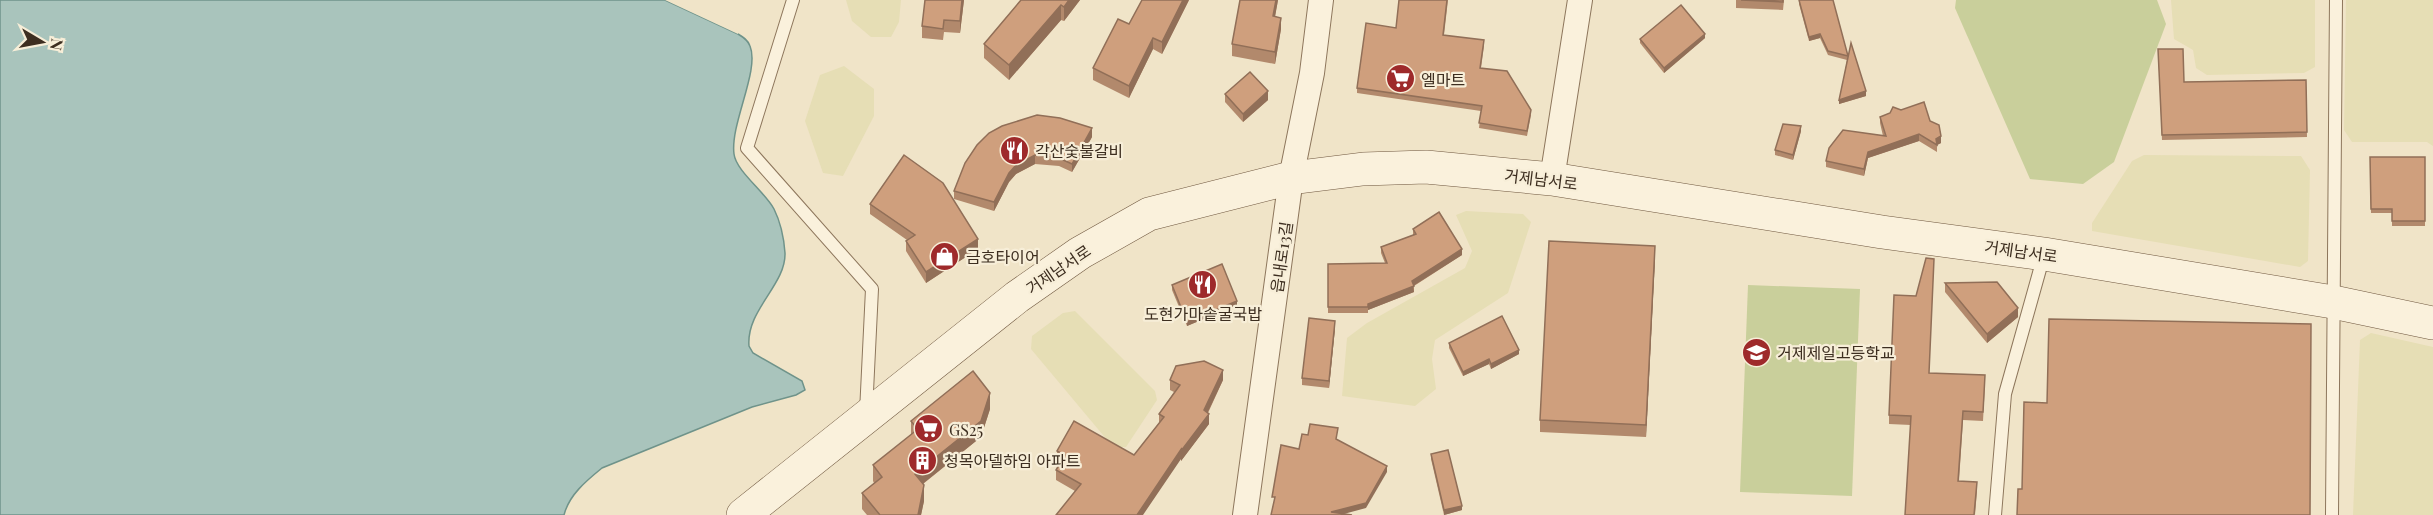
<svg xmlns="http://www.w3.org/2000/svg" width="2433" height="515" font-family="'Playfair Display','Noto Sans KR',serif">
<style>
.farmland{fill:#e6deb5}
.green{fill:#c9cf9b}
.water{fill:#a9c4bc;stroke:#6f938a;stroke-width:1.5}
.pier{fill:#f0e4c8}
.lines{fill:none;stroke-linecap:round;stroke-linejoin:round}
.service-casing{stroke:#8d765c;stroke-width:14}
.minor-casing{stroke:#8d765c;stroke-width:26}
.secondary-casing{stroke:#6f573f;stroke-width:34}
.service{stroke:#faf1dc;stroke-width:12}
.minor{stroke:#faf1dc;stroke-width:24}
.secondary{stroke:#faf1dc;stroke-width:33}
.wall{fill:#b2896c}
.shaded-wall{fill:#916f58}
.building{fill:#cf9f7d;stroke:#916f58;stroke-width:1.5}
.labels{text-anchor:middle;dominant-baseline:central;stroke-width:4.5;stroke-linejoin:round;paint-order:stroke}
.poi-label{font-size:16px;fill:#3d2e20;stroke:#f7eed8;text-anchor:start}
.street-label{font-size:16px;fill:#3d2e20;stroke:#f7eed8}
</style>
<rect width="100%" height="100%" fill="#f0e4c8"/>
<g class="farmland">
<path d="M846,0H901L899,22L891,37H871L852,21Z"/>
<path d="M2171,0H2315V67L2304,73L2207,75L2196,68L2193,50L2174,39Z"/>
<path d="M2346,0H2433V146L2427,142H2352L2344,130Z"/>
<path d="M844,66L874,89V116L843,176L823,173L805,121L820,75Z"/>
<path d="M2144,155L2301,156L2310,170L2308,261L2300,267L2092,231V223L2132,161Z"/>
<path d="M1466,211L1523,214L1531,222L1508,293L1435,340L1432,359L1436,389L1415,406L1342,396L1347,338L1367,323L1465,268L1472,251L1456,215Z"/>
<path d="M1075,311L1155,391L1157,400L1126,447H1113L1031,349L1032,336L1063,313Z"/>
<path d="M2371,333L2433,347V515H2353L2360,340Z"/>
</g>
<g class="green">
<path d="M1956,0H2157L2166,24L2114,162L2083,184L2030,179L1955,8Z"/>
<path d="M1748,285L1860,289L1852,496L1740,492Z"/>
</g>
<path class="water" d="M0,0H665L738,34C743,37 748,40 750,46C760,70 730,124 734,154C736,171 765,192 774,209C780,221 784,239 785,253C786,285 746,310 749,346L753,353L802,381L805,390L796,395L752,407L602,468C586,481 569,495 564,515H0Z"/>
<path class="pier" d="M665,0H672L739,31L738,34Z"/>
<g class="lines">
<defs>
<g id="service">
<path d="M793,0L747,148L872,289L866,412"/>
<path d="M1995,515L2005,394L2044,255"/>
<path d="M2332,515L2336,0"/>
</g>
<g id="minor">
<path d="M1552,179L1580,0"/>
<path d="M1245,515L1291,178L1312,73L1321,0"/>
</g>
<path id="secondary" d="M743,515L1017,297L1080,253L1149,214L1291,178L1363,169L1426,167L1552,179L1882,232L2044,254L2333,302L2433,323"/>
</defs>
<use href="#service" class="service-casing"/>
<use href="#minor" class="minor-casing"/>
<use href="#secondary" class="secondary-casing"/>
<use href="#service" class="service"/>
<use href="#minor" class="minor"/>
<use href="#secondary" class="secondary"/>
</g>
<g class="wall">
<path d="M925,0H964L960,33L944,32L943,40L922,38V26Z"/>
<path d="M1021,0H1080L1064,21L1061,20L1009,80L984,58V44Z"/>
<path d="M1189,0L1162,54L1153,49L1129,98L1093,80V68L1129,24Z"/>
<path d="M1240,0H1278L1275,16L1281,29L1275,64L1232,56V44Z"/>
<path d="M1399,0H1448L1444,35L1484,46L1481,68L1531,115L1527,136L1479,128L1481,111L1357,93V88L1396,28Z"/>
<path d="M1736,0H1784L1783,10L1736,8Z"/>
<path d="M1799,0L1848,56L1866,96L1839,104L1847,60L1828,55L1820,38L1809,41L1799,4Z"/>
<path d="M1705,38L1664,73L1640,43V39Z"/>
<path d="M2158,49L2184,82L2306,80L2307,137L2162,140Z"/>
<path d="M1225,94L1268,100L1243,122L1225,102Z"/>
<path d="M1880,117L1930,121L1941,143L1937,145V152L1919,141L1868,158L1864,176L1826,167V161L1883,136L1880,123Z"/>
<path d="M1801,131L1793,160L1775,155V150Z"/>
<path d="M1092,137L1072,172L1059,166L1035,164L1016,174L1009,182L994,211L954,199V191L965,163Z"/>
<path d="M2370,157H2425V226H2392V213H2371Z"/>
<path d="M870,204L978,249L926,283L906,251V241L907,240L870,214Z"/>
<path d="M1413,229L1462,255L1414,286V292L1368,310V313H1328V264L1385,263L1381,253V247L1413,235Z"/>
<path d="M1655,258L1646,437L1540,432V420Z"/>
<path d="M1945,283L2018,317L1987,343L1945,292Z"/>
<path d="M1172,285L1237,305L1187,326L1172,290Z"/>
<path d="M1335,328L1329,388L1302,385V378Z"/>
<path d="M1449,343L1519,354L1491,369L1489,364L1463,376L1449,348Z"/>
<path d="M1930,373L1985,384L1983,421L1963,420L1959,481L1977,491L1975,515L1911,425L1889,424V415Z"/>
<path d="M1170,380H1223L1208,413L1209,424L1181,461V459L1075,491L1056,480V470L1061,463L1057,461V451L1134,455L1159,423V414L1174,392L1170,390Z"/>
<path d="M990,409L981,437L923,484L924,501L921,515H867L862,509V493L874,483L873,481V465L911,435V421Z"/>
<path d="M1431,454L1462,510L1444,515L1431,459Z"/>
</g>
<g class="shaded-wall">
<path d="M962,0H964L960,33V21Z"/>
<path d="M1069,0H1080L1064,21V7Z"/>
<path d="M1183,0H1189L1162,54V42Z"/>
<path d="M1276,0H1278L1273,28V16Z"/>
<path d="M1061,5V20L1009,80V65Z"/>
<path d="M1281,18V29L1275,64V52Z"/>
<path d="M1705,34V38L1664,73V68Z"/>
<path d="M1820,34V38L1809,41V37Z"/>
<path d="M1153,38V49L1129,98V86Z"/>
<path d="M1268,91V100L1243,122V114Z"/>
<path d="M1866,91V96L1839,104V100Z"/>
<path d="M1801,126V131L1793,160V155Z"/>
<path d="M1092,128V137L1072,172V164Z"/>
<path d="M1919,134V141L1868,158L1864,176V169L1868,152Z"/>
<path d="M1941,136V143L1937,145L1936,139Z"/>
<path d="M1035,155V164L1016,174L1009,182L994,211V202L1009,173L1016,165Z"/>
<path d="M978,239V249L926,283V272Z"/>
<path d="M1655,246V258L1646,437V425Z"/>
<path d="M1462,249V255L1413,286L1414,292L1368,310V304L1412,281Z"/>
<path d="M1237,301V305L1187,326V322Z"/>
<path d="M2018,308V317L1987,343V334Z"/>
<path d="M1335,321V328L1329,388V381Z"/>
<path d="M1519,350V354L1491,369V364Z"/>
<path d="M1489,359V364L1463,376V372Z"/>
<path d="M1223,370V380L1204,420V410Z"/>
<path d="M990,393V409L981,437L915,490V474Z"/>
<path d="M1209,414V424L1181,461V459L1143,515H1137L1182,448Z"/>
<path d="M1387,466V472L1366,508L1340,515L1331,512Z"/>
<path d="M924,485V501L921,515H918Z"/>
<path d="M1462,506V510L1444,515V510Z"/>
</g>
<g class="building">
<path d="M925,0H962L960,21L944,20L943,29L922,26Z"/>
<path d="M1021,0H1069L1064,7L1061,5L1009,65L984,44Z"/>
<path d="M1142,0H1183L1162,42L1153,38L1129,86L1093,68L1118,19L1129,24Z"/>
<path d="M1240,0H1276L1273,16L1281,18L1275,52L1232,44Z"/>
<path d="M1399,0H1447L1443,35L1484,40L1480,68L1507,71L1531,110L1527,131L1479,123L1482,106L1357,88L1366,23L1396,28Z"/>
<path d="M1741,0H1783V2Z"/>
<path d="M1799,0H1833L1848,56L1828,51L1820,34L1809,37Z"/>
<path d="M1681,5L1705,34L1664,68L1640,39Z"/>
<path d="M1851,43L1866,91L1839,100Z"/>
<path d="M2158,49H2183L2184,82L2306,80L2307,132L2162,135Z"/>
<path d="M1250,72L1268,91L1243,114L1225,94Z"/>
<path d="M1924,102L1930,121L1939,125L1941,136L1936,139L1937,145L1919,134L1868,152L1864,169L1826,161L1829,148L1843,130L1886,136L1880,117L1890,113L1893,107L1901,110Z"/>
<path d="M1037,115L1060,118L1092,128L1072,164L1059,158L1035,155L1016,165L1009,173L994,202L954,191L965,163L977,145L989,133L1002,126Z"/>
<path d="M1783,124L1801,126L1793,155L1775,150Z"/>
<path d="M904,155L943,183L978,239L926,272L906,241L915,235L870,204Z"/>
<path d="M2370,157H2425V221H2392V209H2371Z"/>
<path d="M1439,212L1462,249L1412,281L1414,286L1368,304V307H1328V264L1387,263L1381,247L1416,234L1413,229Z"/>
<path d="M1549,241L1655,246L1646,425L1540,420Z"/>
<path d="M1926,258L1934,259L1929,373L1985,375L1983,412L1963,411L1958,481L1977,482L1974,515H1905L1911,416L1889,415L1894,295L1916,296Z"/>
<path d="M1222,264L1237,301L1187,322L1172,285Z"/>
<path d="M1997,282L2018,308L1987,334L1945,283Z"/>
<path d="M1502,316L1519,350L1491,364L1489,359L1463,372L1449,343Z"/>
<path d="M1309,318L1335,321L1329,381L1302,378Z"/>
<path d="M2049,319L2311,324L2310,515H2017L2018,489H2022L2024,402L2047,403Z"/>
<path d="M1204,361L1223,370L1204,410L1209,414L1181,451L1182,448L1137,515H1056L1081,484L1056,470L1065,455L1057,451L1074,421L1134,455L1164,417L1159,414L1180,385L1170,380L1176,366Z"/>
<path d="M973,371L990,393L981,421L915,474L924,485L918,515H880L862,493L882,477L873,465L918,429L911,421Z"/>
<path d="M1310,424L1338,428L1336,439L1387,466L1366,503L1331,512L1352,515H1271L1275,497H1272L1281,445L1299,449L1302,434L1308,435Z"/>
<path d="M1448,450L1462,506L1444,510L1431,454Z"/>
</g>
<defs>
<symbol id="supermarket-disc" viewBox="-11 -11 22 22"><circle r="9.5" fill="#9e2a2b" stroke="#f7eed8"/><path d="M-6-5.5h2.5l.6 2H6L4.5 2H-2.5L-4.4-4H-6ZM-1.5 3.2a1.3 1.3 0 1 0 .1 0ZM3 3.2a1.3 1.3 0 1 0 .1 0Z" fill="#fff"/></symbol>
<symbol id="restaurant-disc" viewBox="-11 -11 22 22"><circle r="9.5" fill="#9e2a2b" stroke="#f7eed8"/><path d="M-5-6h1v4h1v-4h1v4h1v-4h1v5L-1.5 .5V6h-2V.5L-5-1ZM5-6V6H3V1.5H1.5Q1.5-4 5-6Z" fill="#fff"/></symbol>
<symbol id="shop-disc" viewBox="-11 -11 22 22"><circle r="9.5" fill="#9e2a2b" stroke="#f7eed8"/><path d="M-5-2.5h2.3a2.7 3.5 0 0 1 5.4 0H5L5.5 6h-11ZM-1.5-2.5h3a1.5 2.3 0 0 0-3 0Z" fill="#fff"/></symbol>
<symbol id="school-disc" viewBox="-11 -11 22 22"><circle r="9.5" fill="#9e2a2b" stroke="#f7eed8"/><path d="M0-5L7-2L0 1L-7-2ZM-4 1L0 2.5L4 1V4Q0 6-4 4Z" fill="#fff"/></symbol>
<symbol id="building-disc" viewBox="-11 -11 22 22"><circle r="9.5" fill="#9e2a2b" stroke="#f7eed8"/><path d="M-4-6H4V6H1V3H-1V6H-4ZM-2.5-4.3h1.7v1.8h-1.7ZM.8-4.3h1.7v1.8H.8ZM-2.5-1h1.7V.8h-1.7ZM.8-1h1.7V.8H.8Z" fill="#fff"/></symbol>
</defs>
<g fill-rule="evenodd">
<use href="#supermarket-disc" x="1384" y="62" width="33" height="33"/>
<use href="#restaurant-disc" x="998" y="134" width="33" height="33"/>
<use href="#shop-disc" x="928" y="240" width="33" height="33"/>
<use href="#restaurant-disc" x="1186" y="268" width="33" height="33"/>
<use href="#school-disc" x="1740" y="336" width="33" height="33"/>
<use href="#supermarket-disc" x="912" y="412" width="33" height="33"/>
<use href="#building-disc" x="906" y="444" width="33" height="33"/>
</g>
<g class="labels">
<g class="poi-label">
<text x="1421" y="79">엘마트</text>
<text x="1035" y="150">각산숯불갈비</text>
<text x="966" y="256">금호타이어</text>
<text x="1203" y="313" text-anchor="middle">도현가마솥굴국밥</text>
<text x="1777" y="352">거제제일고등학교</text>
<text x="949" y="429">GS25</text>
<text x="944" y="460">청목아델하임 아파트</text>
</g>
<g class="street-label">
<text transform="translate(1541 179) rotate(7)">거제남서로</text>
<text transform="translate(2021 251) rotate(8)">거제남서로</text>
<text transform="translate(1281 257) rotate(-82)">읍내로13길</text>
<text transform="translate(1058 269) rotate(-34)">거제남서로</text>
</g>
</g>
<g transform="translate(42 42) rotate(100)" stroke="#f7eed8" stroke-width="4.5" paint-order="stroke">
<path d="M0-4.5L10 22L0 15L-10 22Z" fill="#3d2e20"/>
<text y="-9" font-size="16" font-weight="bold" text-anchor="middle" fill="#3d2e20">N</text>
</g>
</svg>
